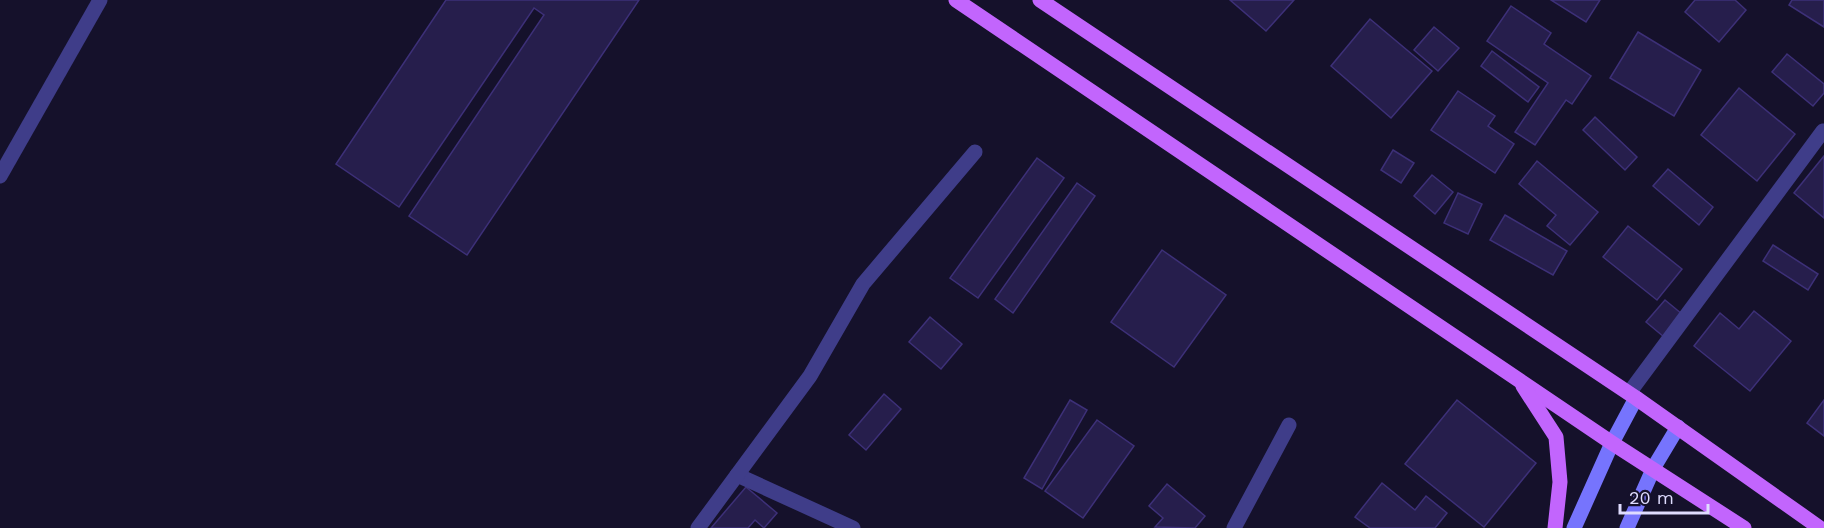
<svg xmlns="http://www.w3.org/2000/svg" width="1824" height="528" font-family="'Work Sans',sans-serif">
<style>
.building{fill:#261e4c;stroke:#3d3078;stroke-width:1.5}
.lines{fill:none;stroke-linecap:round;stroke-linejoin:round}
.street{stroke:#3f3d89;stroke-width:15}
.secondary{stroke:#7674fd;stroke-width:15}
.primary{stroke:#c265fd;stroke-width:15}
</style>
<rect width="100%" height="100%" fill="#15112b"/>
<g class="building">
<path d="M446,0H639L467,255L409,216L544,15L534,8L399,207L336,164Z"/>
<path d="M1230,0H1294L1266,31Z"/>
<path d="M1551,0H1600L1586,22Z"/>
<path d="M1695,0H1735L1746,10L1719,42L1685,12Z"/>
<path d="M1792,0H1824V27L1789,5Z"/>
<path d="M1511,6L1551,33L1544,44L1591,76L1572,104L1566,100L1535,145L1515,132L1548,83L1487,41Z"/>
<path d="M1370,19L1432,71L1391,118L1331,66Z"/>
<path d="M1434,27L1459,48L1438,71L1414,50Z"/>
<path d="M1638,32L1701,70L1674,116L1610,78Z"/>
<path d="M1492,51L1539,87L1528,102L1481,66Z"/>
<path d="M1787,54L1824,84V93L1813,106L1772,72Z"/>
<path d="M1739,88L1795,134L1757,181L1701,135Z"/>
<path d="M1458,91L1495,116L1488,126L1514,144L1495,173L1431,130Z"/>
<path d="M1595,117L1637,157L1625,170L1583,130Z"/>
<path d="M1393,150L1414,163L1401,183L1381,170Z"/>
<path d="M1824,156V218L1794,193Z"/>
<path d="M1037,158L1064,178L978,298L950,278Z"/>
<path d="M1537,161L1598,212L1570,245L1547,226L1556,215L1519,184Z"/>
<path d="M1668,169L1713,207L1699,225L1653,186Z"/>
<path d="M1432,175L1453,192L1435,214L1414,196Z"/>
<path d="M1077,183L1095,196L1013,313L995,299Z"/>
<path d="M1458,193L1482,204L1468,234L1444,223Z"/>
<path d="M1505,215L1567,251L1553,275L1490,240Z"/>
<path d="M1628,226L1682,269L1657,300L1603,257Z"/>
<path d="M1773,245L1818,274L1808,290L1763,261Z"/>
<path d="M1162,250L1226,295L1174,367L1111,322Z"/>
<path d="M1665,300L1682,314L1664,337L1646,322Z"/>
<path d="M1754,311L1791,341L1750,391L1694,346L1720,313L1739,329Z"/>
<path d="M930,317L962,344L941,369L909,342Z"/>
<path d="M884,394L901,409L866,450L849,435Z"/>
<path d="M1070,400L1087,410L1042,489L1024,478Z"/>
<path d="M1457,400L1536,463L1484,527L1405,464Z"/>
<path d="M1824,400V436L1807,423Z"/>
<path d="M1097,420L1134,446L1083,518L1045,491Z"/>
<path d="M1382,483L1415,510L1426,496L1447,513L1435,528H1370L1355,517Z"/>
<path d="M1167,484L1205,516L1195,528L1155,527L1163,518L1149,506Z"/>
<path d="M746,487L777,513L764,528L755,520L748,528H711Z"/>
</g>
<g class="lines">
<g class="street">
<path d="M0,176L100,0"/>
<path d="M1629,393L1823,131"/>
<path d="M737,475L853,528"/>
<path d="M698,528L810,376L863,284L975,152"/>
<path d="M1234,528L1289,425"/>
</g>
<g class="secondary">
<path d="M1574,528L1612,443L1636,398"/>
<path d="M1627,528L1654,467L1678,427"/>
</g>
<g class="primary">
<path d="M956,0L1612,443L1744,528"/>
<path d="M1040,0L1636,398L1820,528"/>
<path d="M1523,386L1556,437L1560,482L1555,528"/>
</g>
</g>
<path d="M1620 504v9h88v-9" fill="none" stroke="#dfdcff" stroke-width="3"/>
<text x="1629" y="504" font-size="18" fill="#dfdcff" stroke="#15112b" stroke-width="4.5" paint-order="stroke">20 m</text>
</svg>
